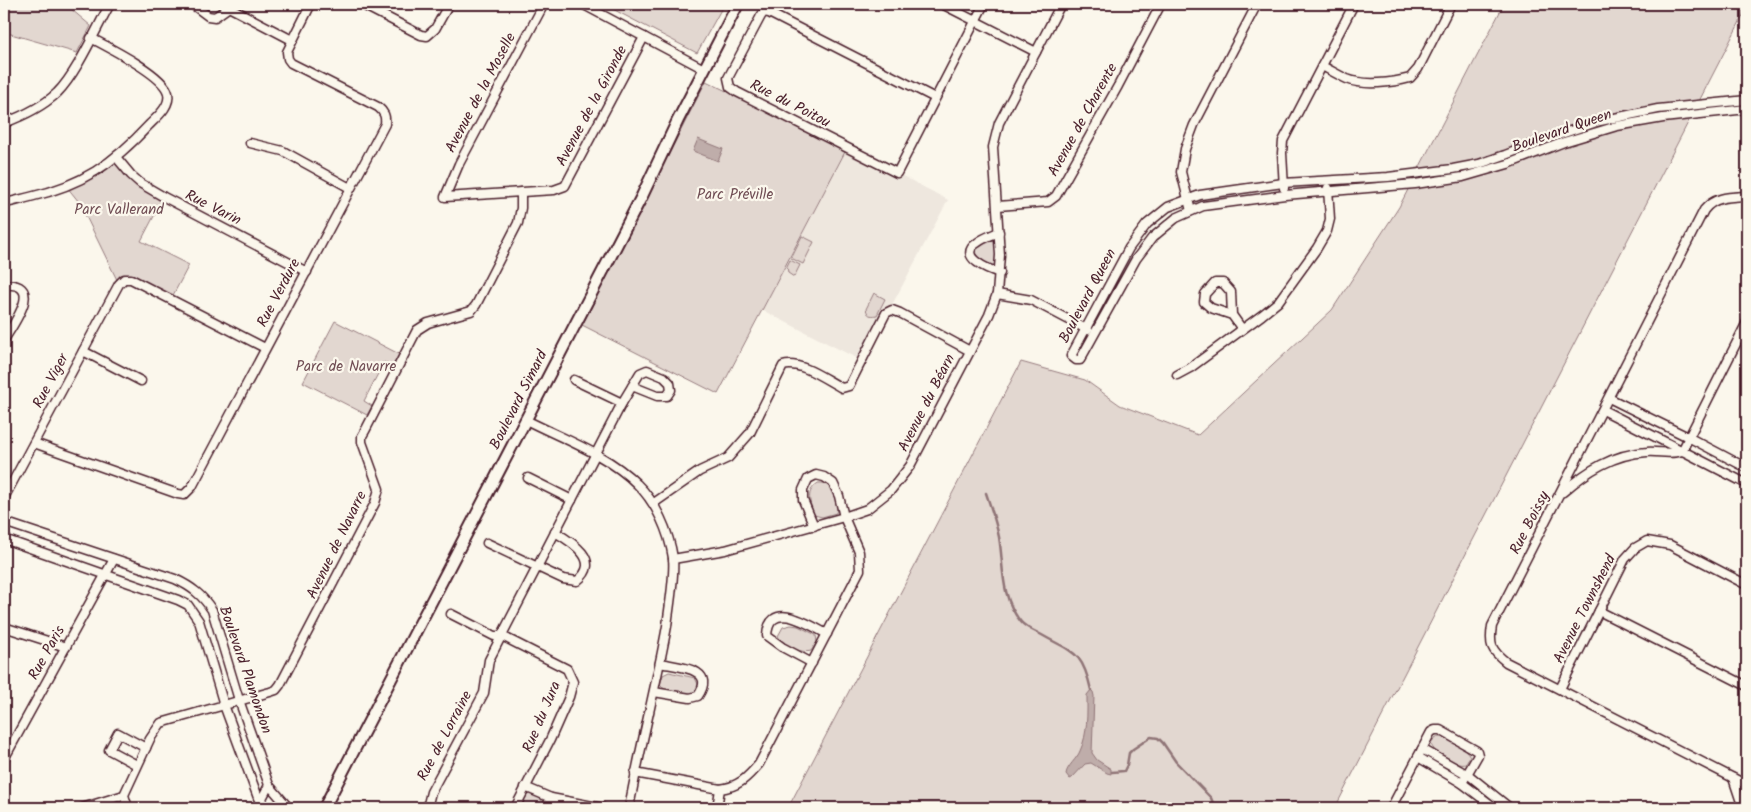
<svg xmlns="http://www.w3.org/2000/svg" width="1751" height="812" font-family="Kalam,sans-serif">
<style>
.built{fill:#eee7de}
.green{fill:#e2d7d0;stroke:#967b7e}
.water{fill:#bfadaa;stroke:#907477}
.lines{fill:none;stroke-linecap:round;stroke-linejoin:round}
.stream{stroke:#907477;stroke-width:2.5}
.minor-casing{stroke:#4a1f2b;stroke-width:11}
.major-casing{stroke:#4a1f2b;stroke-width:14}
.minor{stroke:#fbf7ec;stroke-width:8}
.major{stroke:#fbf7ec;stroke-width:10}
.labels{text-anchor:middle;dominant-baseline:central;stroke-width:4.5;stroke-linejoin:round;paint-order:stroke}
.street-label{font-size:15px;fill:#4a1f2b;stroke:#fbf7ec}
.park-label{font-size:15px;fill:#704d54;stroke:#fbf7ec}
</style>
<rect width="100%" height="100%" fill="#fbf7ec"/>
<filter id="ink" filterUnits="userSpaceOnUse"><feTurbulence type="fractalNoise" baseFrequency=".02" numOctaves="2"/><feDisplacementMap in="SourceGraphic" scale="10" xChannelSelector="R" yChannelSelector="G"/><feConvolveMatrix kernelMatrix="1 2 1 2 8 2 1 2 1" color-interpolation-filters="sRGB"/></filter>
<g filter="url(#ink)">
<path class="built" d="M846,150L897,173L948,200L862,361L762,310Z"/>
<g class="green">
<path d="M4,4H65L91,26L77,53L4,32Z"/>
<path d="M603,4H724L697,53Z"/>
<path d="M1504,4H1747V8L1335,808H788L1021,362L1085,380L1120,405L1198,435L1332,310L1399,207Z"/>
<path d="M706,81L846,150L718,394L582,325Z"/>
<path d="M116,157L131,175L164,197L141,241L189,265L171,299L131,279L119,284L79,202L67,187Z"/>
<path d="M802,236L814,242L803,264L791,258Z"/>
<path d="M991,239L996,243L997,263L992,266L980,262L974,254C976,245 983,243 991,239Z"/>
<path d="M790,260L800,265L794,277L788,273L787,266Z"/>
<path d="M874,293L885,299L877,315C870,316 868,316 866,309Z"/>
<path d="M335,321L399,354L393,366L384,362L364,401L372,406L367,415L303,382Z"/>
<path d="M818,483H825C833,490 840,502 836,513L822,517L814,515C810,502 805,492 818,483Z"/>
<path d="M791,625L798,626L816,635L817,642L811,651C801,654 782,645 778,636L783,627Z"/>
<path d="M669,672L695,678L698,684L696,691C687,696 666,693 660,685L663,675Z"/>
<path d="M1436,737C1446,736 1465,747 1470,756L1466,764C1457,767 1433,753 1431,744Z"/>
<path d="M530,793L541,798L543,805L541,808H520L527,795Z"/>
</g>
<g class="water">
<path d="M698,139L723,149L718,161L693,151Z"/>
<path d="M1091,690L1093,692L1094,696L1092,753L1097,760L1111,769V774L1107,773L1091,763L1085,764L1072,778L1070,779L1066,774C1067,766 1077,759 1080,751C1088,734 1087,713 1087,695Z"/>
</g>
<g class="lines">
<g class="stream">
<path d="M986,493C991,508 996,522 999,537C1004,566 1000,597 1021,622C1025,627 1034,631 1040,634C1073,653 1082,650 1091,690"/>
<path d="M1112,772L1124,771L1127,765L1129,753L1133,749L1151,737L1158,738L1163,743L1176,762L1211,798L1215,808"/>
</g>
<defs>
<g id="minor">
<path d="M192,4L208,16L215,17L229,7"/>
<path d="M223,4L292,40"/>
<path d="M361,4L421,35L427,36L435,29L449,4"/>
<path d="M544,4L459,164L445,197L554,190L565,186L644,37"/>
<path d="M582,4L704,69"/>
<path d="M942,4L1036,52"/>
<path d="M1322,66C1330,70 1338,75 1347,79C1364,86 1392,83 1410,78L1418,69L1451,4"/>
<path d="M935,98L769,13L764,12L761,16L728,78L730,87L737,92L897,173L984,4"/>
<path d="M1747,100L1658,109L1600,121L1546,139L1505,155L1479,164L1453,169L1388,177L1283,183L1200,195L1168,207L1147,224L1129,248L1071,356L1076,360H1080L1136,259L1152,238L1176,218L1203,206L1285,195L1415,184L1463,177L1508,164L1564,142L1617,126L1663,118L1747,109"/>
<path d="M4,123C23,116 42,107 57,93C77,73 96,29 110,4"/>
<path d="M250,143L283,151L350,188"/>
<path d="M116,157L131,175L140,183L164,197L307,272"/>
<path d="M1284,188L1282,153L1283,141L1354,4"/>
<path d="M1747,196C1731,197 1715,196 1704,210L1492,626C1489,645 1491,650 1506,662L1747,785"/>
<path d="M4,203C13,202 21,199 30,197C82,185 113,164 149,125C157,117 171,106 168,93C164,75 108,47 91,38"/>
<path d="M998,206L1048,202L1056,196L1118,86L1161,4"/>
<path d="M1191,211L1181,172L1185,149L1194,125L1257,4"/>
<path d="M999,232C992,235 983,238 977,243C956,257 990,270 1000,273"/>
<path d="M4,285C45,282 14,323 4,340"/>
<path d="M997,294L1031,300L1088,330"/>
<path d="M1232,315L1211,308L1204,302L1205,294L1215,283H1223L1231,292L1232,315L1242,329"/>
<path d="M83,351L141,381"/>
<path d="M1177,375L1190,368L1262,315L1278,302L1317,248L1327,231L1330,219L1328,188"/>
<path d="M574,380L622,403"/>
<path d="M1609,398L1688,437L1747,468"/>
<path d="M1603,410L1747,484"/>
<path d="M526,420C563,439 607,454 637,484C656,502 669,532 673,558C675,576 669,608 667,626C656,687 640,747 629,808"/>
<path d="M34,443L178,494L184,495L192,487L385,124C386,116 384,112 378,107L291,63L288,59L287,52L311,4"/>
<path d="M1682,451L1747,322"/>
<path d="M528,478L572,500"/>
<path d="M1563,492C1587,471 1613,454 1647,452C1658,451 1671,455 1682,451"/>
<path d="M4,498L119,284L124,279H131L265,348"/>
<path d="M654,503L700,471L728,458L750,433L783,366C800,360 826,380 842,388L849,386L886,313L892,310L900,313L970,351"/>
<path d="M4,522L175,579C192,587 202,595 212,610L239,700L269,785L289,808"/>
<path d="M4,539L178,600L188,605L199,621L224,705L260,803L266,808"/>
<path d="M487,543L563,579L577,581C603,561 572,542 555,532"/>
<path d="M673,559L725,550L844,517L867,509L891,490L910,466L989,315L997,294L1000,255L993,147L999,123L1061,4"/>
<path d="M1599,611L1747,686"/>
<path d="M451,614L494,636H502L567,669L573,682L569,697L550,740L515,808"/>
<path d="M4,627L66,647"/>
<path d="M812,663L782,647L767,636C769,598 810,625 827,634"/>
<path d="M1560,689L1625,559L1635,548L1647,541L1670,545L1747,585"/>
<path d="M654,692L690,698L698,696C717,668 679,667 660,663"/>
<path d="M1422,749L1470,776L1510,808"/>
<path d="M1418,757L1462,783L1495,808"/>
<path d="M4,759L114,559"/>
<path d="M137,765L109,750L118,733L146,748"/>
<path d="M635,773L720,789C738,787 747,778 759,764L860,570L859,552L844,517L839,496L833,483L824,477L816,475L808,479L803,490V500L814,526"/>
<path d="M1733,778L1743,808"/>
<path d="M525,787L551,798L603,808"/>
<path d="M82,808L124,795"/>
<path d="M128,808L124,795L150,739L161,723L270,692L276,690L280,685L375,503L379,489L362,442V436L365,431L417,330L428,323L471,311L476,305L518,223L521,208V192"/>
<path d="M257,808L269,785"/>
<path d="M427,808L431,792L484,693L489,660L622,403L640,373L647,370L664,377L670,383L671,390L667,396H657L632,386"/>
<path d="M546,808L551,798"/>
<path d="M717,808L720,789"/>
<path d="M1391,808L1431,732L1435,730H1440L1477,751L1478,755L1462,783"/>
</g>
<path id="major" d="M324,808L642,196L678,120L738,4"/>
</defs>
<use href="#minor" class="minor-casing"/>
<use href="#major" class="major-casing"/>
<use href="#minor" class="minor"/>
<use href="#major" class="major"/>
</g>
</g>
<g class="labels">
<g class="street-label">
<text transform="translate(481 93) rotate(-62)">Avenue de la Moselle</text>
<text transform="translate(790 104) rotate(27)">Rue du Poitou</text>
<text transform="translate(592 106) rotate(-62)">Avenue de la Gironde</text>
<text transform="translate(1083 120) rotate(-61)">Avenue de Charente</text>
<text transform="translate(1562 131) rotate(-19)">Boulevard Queen</text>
<text transform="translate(213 208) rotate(27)">Rue Varin</text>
<text transform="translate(279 293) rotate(-62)">Rue Verdure</text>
<text transform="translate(1088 296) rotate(-62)">Boulevard Queen</text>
<text transform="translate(51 381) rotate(-62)">Rue Viger</text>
<text transform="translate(519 400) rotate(-63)">Boulevard Simard</text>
<text transform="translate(927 403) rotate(-63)">Avenue du Béarn</text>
<text transform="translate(1530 523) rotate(-63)">Rue Boissy</text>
<text transform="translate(337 545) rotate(-64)">Avenue de Navarre</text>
<text transform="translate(1585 609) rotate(-63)">Avenue Townshend</text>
<text transform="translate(47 653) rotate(-61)">Rue Paris</text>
<text transform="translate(245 670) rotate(71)">Boulevard Plamondon</text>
<text transform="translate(542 717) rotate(-67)">Rue du Jura</text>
<text transform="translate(445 736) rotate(-62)">Rue de Lorraine</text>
</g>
<g class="park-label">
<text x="735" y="195">Parc Préville</text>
<text x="119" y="210">Parc Vallerand</text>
<text x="346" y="367">Parc de Navarre</text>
</g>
</g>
<rect width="1751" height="812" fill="none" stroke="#fbf7ec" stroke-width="20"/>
<rect x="10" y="10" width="1731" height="792" fill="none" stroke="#4a1f2b" stroke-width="2" filter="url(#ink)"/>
</svg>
